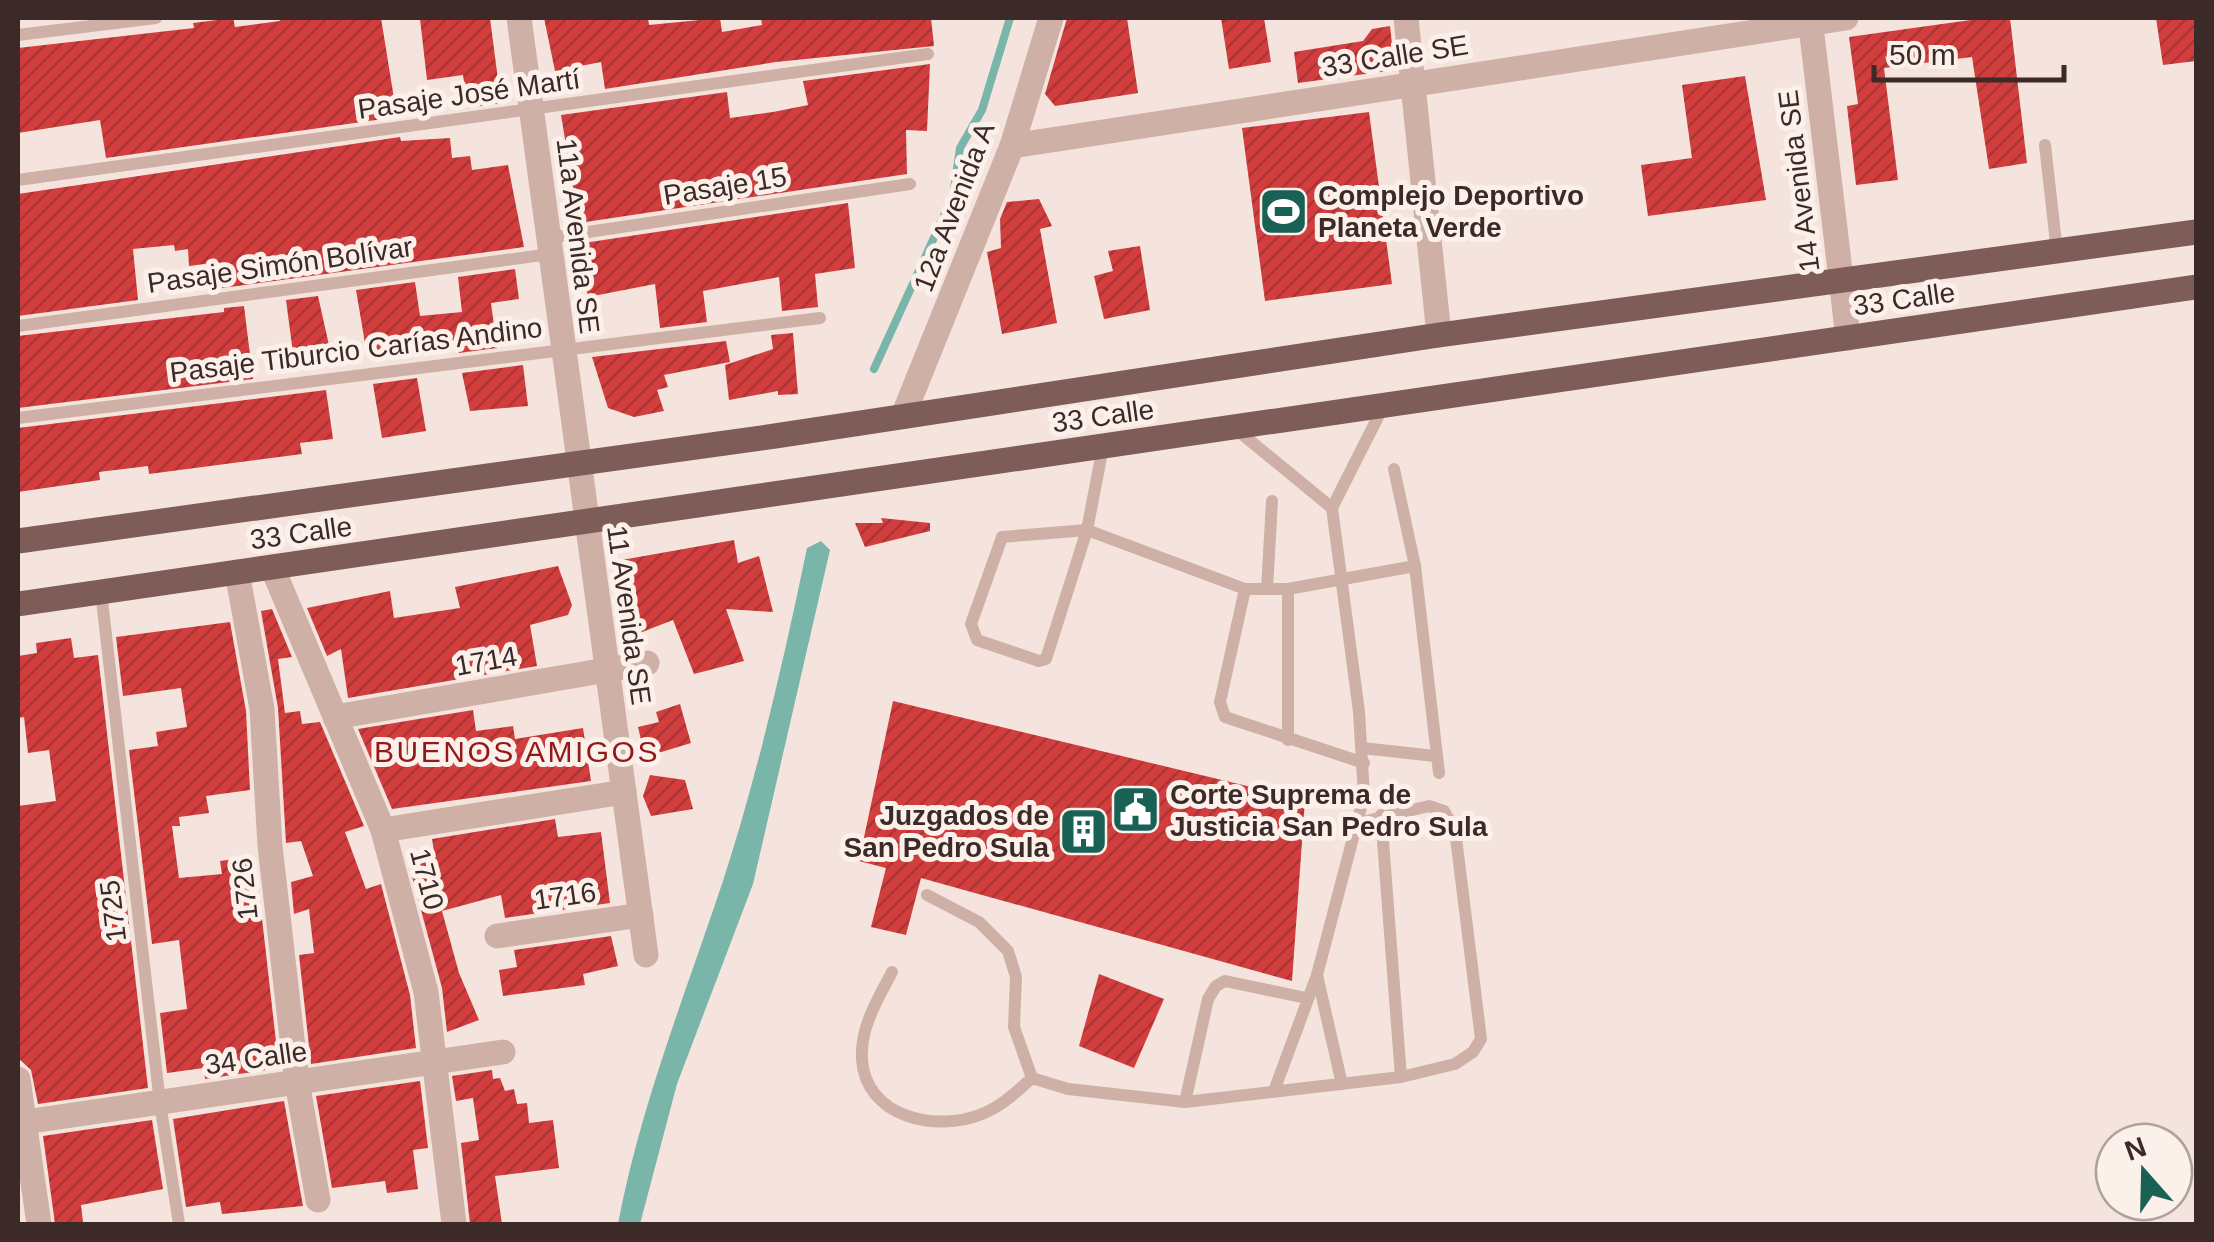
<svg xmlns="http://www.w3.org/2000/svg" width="2214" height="1242" font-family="Helvetica,sans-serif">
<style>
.water{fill:#79b5a9}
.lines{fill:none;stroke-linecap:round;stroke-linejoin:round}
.stream{stroke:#79b5a9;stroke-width:8}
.building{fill:url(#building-hatch)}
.lane{stroke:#cfb0a7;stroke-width:12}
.street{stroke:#cfb0a7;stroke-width:25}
.primary{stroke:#7e5c58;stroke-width:25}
.labels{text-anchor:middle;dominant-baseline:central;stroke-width:10;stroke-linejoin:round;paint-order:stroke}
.street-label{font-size:28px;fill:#3b2a28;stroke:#fcf0ea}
.poi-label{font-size:28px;font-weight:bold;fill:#3b2a28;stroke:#fcf0ea;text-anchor:start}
.neighbourhood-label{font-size:30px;letter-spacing:2.5px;fill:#931819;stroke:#fcf0ea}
</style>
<defs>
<pattern id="building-hatch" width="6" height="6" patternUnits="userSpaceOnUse" patternTransform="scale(2.5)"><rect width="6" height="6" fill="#d23e3e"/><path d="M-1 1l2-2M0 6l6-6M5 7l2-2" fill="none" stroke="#ac3434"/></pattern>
</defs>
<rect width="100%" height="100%" fill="#f5e4dd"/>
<path class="water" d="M821,541L830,550L753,884L677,1084L640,1224H618C640,1107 685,995 723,881C758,773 784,659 807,548Z"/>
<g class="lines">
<path class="stream" d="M874,369L953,196L960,148L982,110L1010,18"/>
</g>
<g class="building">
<path d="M233,18L235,27L280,21L279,18H381L397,117L106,158L100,120L18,133V48L194,28L193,23Z"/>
<path d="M432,18H490L501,103L468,108L463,75L427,80L420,19Z"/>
<path d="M544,18H648L649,25L720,18L722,32L762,25L761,18H931L934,46L776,62L605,89L601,62L555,71Z"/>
<path d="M1067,18H1127L1138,93L1055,106L1045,94Z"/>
<path d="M1221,18H1264L1271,62L1229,69Z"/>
<path d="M1985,18H2010L2027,163L1989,169L1972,57L1884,68L1898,180L1856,185L1847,106L1858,104L1849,37Z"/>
<path d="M2156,18H2196V61L2163,65Z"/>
<path d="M1390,26L1395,70L1298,83L1294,52L1363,41L1372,29Z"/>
<path d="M930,64L927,131L906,130L907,174L579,223L561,115L727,92L730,118L773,112L808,105L803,81Z"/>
<path d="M1745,76L1766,200L1648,216L1641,165L1692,158L1682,85Z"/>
<path d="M1369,112L1392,284L1265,301L1242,128Z"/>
<path d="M400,137L401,141L450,138L452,158L470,156L472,170L508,165L524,247L222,288L219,262L189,266L188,249L175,251L174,245L133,249L138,300L18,316V194Z"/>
<path d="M1039,199L1052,226L1040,229L1057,323L1002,334L987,252L1001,248L1000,219L1007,202Z"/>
<path d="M848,203L855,268L815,274L818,307L782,311L779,277L703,291L707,322L660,328L655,284L588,297L577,244Z"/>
<path d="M1140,246L1150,310L1104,319L1094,276L1113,271L1108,251Z"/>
<path d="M515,269L519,299L491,303L497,348L459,353L457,346L404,356L367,355L356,290L415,282L420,316L462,312L458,277Z"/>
<path d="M318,296L331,354L293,353L286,300Z"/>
<path d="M244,306L253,379L18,408V336L224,312V308Z"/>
<path d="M793,333L798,394L778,395V391L729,400L725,365L773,349L771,335Z"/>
<path d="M726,341L730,362L664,375L668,387L657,390L664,411L634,417L608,408L592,357Z"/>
<path d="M523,365L528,406L470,411L462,373Z"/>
<path d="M417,378L426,431L382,438L373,384Z"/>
<path d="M326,390L333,439L300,443L302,454L149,474L148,466L99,472L100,480L18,492V428Z"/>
<path d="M881,518L930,523V531L865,547L855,523H883Z"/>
<path d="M734,540L738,563L759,556L773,612L726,609L744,661L694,674L673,620L632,636L620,597L625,596L616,561Z"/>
<path d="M558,566L572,605L568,615L530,625L537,666L348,698L341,649L327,656L307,608L390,591L394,618L460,608L455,587Z"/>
<path d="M272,609L292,657L278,659L285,713L300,711L302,724L320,722L364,826L345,832L366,889L381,884L410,995L416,1048L311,1064L299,955L314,953L309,909L294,914L291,882L313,876L301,841L286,843L278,708L261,611Z"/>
<path d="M230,622L246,711L250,790L206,796L209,813L179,817L180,826H172L179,878L222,874L220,861L250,857L254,893L259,892L279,1068L205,1079L204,1068L167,1073L160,1013L187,1009L179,940L152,944L129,750L158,746L156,732L187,727L181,688L123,696L116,637Z"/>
<path d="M71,638L74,658L98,655L148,1088L38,1104L31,1070L18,1058V806L56,801L49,750L28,753L24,717L18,718V656L37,653L36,643Z"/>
<path d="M893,701L1305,800L1292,981L921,878L906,935L871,927L886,868L859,861Z"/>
<path d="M680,704L691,743L645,757L638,727L659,722L656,712Z"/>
<path d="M473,710L476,731L513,726L515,739L583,728L591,781L392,809L358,729Z"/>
<path d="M650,775L685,780L693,809L651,816L643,796Z"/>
<path d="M555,819L558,837L601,832L610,903L505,918L501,895L442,911L459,973L479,1020L447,1032L442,988L407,858L434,851L432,839Z"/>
<path d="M611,936L618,966L583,974L585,985L503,996L499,970L517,967L514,950Z"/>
<path d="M1099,974L1164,999L1134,1068L1079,1046Z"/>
<path d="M492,1070L493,1079L500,1078L505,1091L514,1089L517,1104L527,1103L529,1123L553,1120L559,1168L495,1176L502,1224H470L461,1143L479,1140L473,1098L456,1101L452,1076Z"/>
<path d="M420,1081L428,1148L413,1150L418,1189L387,1193L385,1181L332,1188L316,1096Z"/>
<path d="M284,1101L303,1206L222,1214L220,1202L186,1207L173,1119Z"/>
<path d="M152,1120L163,1189L81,1205L83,1222L55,1224L43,1136Z"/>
</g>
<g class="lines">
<g class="lane">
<path d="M18,35L156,18"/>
<path d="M2045,145L2057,252"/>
<path d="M18,180L928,54"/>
<path d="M548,238L910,184"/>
<path d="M18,326L550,254"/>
<path d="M18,418L820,318"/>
<path d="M1237,430L1332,508L1383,407"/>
<path d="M1103,447L1087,530L1245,589H1288L1415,566L1394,469"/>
<path d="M1087,530L1046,659L1039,661L977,640L971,624L1002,537Z"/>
<path d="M1415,566L1439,773"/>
<path d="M1245,589L1220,702L1225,717L1364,763"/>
<path d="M1267,589L1272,501"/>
<path d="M1288,589V740"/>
<path d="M101,592L160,1103L179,1224"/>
<path d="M1362,748L1435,756"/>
<path d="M1381,815L1401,1077"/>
<path d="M927,895L979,922L1008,951L1016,977L1014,1027L1032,1078L1068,1089L1185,1102L1401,1077L1455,1064L1473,1052L1481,1039L1455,830L1444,811L1429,806L1358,823"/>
<path d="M892,972C878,999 860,1027 862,1059C865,1117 936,1133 982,1114C1002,1106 1016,1092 1032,1078"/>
<path d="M1317,975L1342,1084"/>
<path d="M1274,1091L1317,975L1364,796L1359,712L1332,508"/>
<path d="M1185,1102L1208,999L1216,986L1225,981L1306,998"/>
</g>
<g class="street">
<path d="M519,18L646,955"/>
<path d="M1406,18L1439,335"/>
<path d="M1810,18L1848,338"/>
<path d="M1012,146L1846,18"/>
<path d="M903,416L1012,146L1051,18"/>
<path d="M272,567L383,830L426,992L454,1224"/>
<path d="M237,572L262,709L270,846L297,1082L318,1200"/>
<path d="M335,717L647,663"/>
<path d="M383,830L624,792"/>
<path d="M497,936L641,915"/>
<path d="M18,1079L39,1224"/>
<path d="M18,1123L503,1052"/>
</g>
<g class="primary">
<path d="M18,541L775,436L1439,335L2196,232"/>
<path d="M18,604L2196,287"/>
</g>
</g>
<defs>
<symbol id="stadium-square" viewBox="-11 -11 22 22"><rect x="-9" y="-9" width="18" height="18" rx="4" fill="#196155" stroke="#fcf0ea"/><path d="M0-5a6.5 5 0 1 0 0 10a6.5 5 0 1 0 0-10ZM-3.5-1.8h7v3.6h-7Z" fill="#fff"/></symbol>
<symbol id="civic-square" viewBox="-11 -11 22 22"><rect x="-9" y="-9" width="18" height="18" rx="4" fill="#196155" stroke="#fcf0ea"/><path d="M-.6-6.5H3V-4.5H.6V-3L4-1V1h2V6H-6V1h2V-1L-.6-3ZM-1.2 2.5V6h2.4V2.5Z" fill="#fff"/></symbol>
<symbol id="building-square" viewBox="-11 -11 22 22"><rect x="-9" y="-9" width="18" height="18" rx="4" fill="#196155" stroke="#fcf0ea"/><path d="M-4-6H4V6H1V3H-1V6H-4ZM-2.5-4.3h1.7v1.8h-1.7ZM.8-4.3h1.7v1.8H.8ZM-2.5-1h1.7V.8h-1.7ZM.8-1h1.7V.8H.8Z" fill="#fff"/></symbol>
</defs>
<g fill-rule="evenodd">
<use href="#stadium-square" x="1256" y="184" width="55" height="55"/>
<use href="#civic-square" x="1108" y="782" width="55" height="55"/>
<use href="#building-square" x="1056" y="804" width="55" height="55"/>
</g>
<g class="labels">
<g class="street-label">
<text transform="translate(1395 56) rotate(-9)">33 Calle SE</text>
<text transform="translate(469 94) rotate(-8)">Pasaje José Martí</text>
<text transform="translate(1799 181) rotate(-97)">14 Avenida SE</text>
<text transform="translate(725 186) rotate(-9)">Pasaje 15</text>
<text transform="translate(954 207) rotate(-69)">12a Avenida A</text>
<text transform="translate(578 236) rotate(83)">11a Avenida SE</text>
<text transform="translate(280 265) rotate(-8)">Pasaje Simón Bolívar</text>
<text transform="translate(1904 299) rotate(-8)">33 Calle</text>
<text transform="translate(356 350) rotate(-7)">Pasaje Tiburcio Carías Andino</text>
<text transform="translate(1103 416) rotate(-8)">33 Calle</text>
<text transform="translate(301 533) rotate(-8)">33 Calle</text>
<text transform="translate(629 615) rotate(82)">11 Avenida SE</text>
<text transform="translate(486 661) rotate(-10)">1714</text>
<text transform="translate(427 879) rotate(75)">1710</text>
<text transform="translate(245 889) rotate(-96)">1726</text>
<text transform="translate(565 896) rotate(-8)">1716</text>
<text transform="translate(113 911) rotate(-97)">1725</text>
<text transform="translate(256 1058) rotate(-8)">34 Calle</text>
</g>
<g class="poi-label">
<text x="1318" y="195">Complejo Deportivo<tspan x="1318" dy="32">Planeta Verde</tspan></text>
<text x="1170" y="794">Corte Suprema de<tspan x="1170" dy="32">Justicia San Pedro Sula</tspan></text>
<text x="1049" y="815" text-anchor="end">Juzgados de<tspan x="1049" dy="32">San Pedro Sula</tspan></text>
</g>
<g class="neighbourhood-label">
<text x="517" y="751">BUENOS AMIGOS</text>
</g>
</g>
<rect width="2214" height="1242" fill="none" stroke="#3b2a28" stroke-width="40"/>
<g transform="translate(2144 1172) rotate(340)"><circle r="48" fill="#fcf0ea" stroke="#afa19c" stroke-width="2.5"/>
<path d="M0-8L18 38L0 25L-18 38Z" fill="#196155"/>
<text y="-15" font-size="28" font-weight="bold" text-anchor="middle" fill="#3b2a28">N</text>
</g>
<path d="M1874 65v15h190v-15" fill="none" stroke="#3b2a28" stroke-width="5"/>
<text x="1889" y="65" font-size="30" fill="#3b2a28" stroke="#fcf0ea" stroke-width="8" paint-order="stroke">50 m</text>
</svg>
